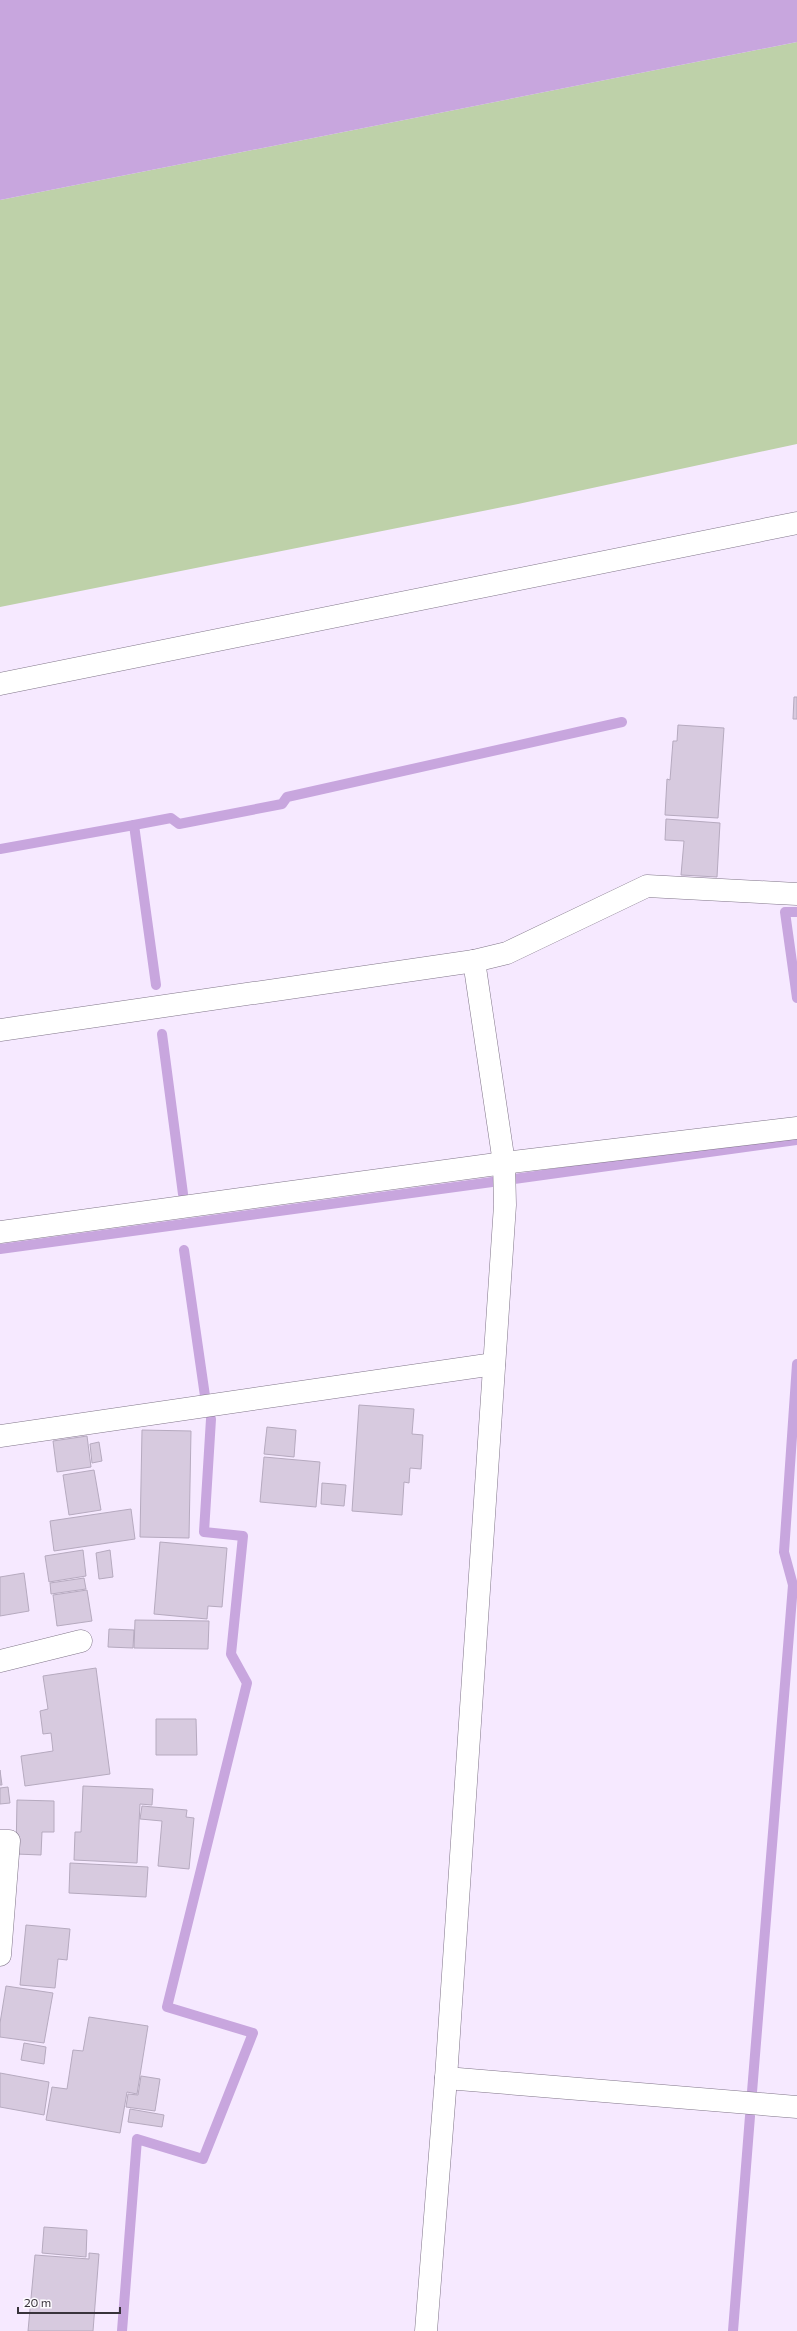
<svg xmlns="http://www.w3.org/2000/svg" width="797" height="2331" font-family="Commissioner,sans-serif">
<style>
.green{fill:#bed1a9}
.water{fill:#c8a6de}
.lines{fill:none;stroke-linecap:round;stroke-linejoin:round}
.stream{stroke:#c8a6de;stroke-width:10}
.building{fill:#d7cadf;stroke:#b6aabf}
.minor-casing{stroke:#817689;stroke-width:23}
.minor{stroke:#fff;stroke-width:22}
</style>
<rect width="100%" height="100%" fill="#f6e9ff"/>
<path class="green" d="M797,42V444L518,504L0,607V200Z"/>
<path class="water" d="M0,0H797V42L0,200Z"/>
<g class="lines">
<g class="stream">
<path d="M134,825L171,818L179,824L282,804L287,797L622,722"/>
<path d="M0,849L134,825L156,985"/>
<path d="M797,912H785L797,998"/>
<path d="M162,1034L183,1194"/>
<path d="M514,1179L797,1140"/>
<path d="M0,1249L492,1182"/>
<path d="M184,1250L205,1396"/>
<path d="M752,2092L793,1585L784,1552L797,1364"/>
<path d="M122,2331L137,2139L203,2159L253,2033L167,2007L247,1683L231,1654L243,1536L204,1532L211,1419"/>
<path d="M733,2331L750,2116"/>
</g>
</g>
<g class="building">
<path d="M794,697H797V719H793Z"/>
<path d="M678,725L724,728L718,818L665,815L667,779L670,780L673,741H677Z"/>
<path d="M666,819L720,823L717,877L681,875L684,841L665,840Z"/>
<path d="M359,1405L414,1409L412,1434L423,1435L421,1469L410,1468L409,1483L404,1482L402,1515L352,1511Z"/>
<path d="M267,1427L296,1430L294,1457L264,1454Z"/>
<path d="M142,1430L191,1431L189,1538L140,1537Z"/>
<path d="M87,1436L91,1467L57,1472L53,1441Z"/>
<path d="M99,1442L102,1461L92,1463L90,1444Z"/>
<path d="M264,1457L320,1462L316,1507L260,1502Z"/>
<path d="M94,1470L101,1510L69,1515L63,1475Z"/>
<path d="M322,1483L346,1485L344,1506L321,1504Z"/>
<path d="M131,1509L135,1539L54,1551L50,1521Z"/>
<path d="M160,1542L227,1548L222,1607L208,1606L207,1619L154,1614Z"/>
<path d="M83,1550L86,1576L49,1582L45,1556Z"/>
<path d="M110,1550L113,1577L99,1579L96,1553Z"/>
<path d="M24,1573L29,1611L0,1616V1577Z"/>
<path d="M84,1578L86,1589L51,1594L50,1583Z"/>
<path d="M87,1590L92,1621L57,1626L53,1595Z"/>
<path d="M135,1620L209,1621L208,1649L134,1648Z"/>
<path d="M109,1629L134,1630L133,1648L108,1647Z"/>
<path d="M96,1668L110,1774L25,1786L21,1756L53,1751L51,1733L43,1734L40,1711L48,1709L43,1676Z"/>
<path d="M156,1719H196L197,1755H156Z"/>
<path d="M0,1770L2,1785H0Z"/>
<path d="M83,1786L153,1789L152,1805L140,1804L137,1863L74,1860L75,1832H81Z"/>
<path d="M8,1787L10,1803L0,1804V1788Z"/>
<path d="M17,1800L54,1801V1832H42L41,1855L16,1854Z"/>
<path d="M142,1806L187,1810L186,1817L194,1818L189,1869L158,1866L162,1821L140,1819Z"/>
<path d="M70,1863L148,1867L146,1897L69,1893Z"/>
<path d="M26,1925L70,1929L67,1960L58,1959L55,1988L20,1985Z"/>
<path d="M6,1986L53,1993L44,2043L0,2037V2023Z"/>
<path d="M89,2017L148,2026L137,2094L127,2092L120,2133L46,2120L52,2087L67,2089L73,2050L83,2051Z"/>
<path d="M24,2043L46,2047L44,2064L21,2060Z"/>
<path d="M0,2073L49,2082L44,2115L0,2107Z"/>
<path d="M141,2076L160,2079L155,2111L126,2107L128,2094L138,2095Z"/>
<path d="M130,2109L164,2115L162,2127L128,2122Z"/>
<path d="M44,2227L87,2230L86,2257L42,2253Z"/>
<path d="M89,2253L99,2254L93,2331H28L35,2255L89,2259Z"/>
</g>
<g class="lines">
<defs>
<g id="minor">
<path d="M0,684L797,523"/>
<path d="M0,1030L474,961L507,953L647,886L797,894"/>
<path d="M0,1232L504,1163L797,1128"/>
<path d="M0,1436L494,1364"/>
<path d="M0,1661L81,1641"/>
<path d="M0,1841H9L0,1955"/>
<path d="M446,2078L797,2107"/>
<path d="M426,2331L446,2078L505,1205L504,1163L474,961"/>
</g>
</defs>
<use href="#minor" class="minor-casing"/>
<use href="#minor" class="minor"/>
</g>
<path d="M18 2307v6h102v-6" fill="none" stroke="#38333b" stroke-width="2"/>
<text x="24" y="2307" font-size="12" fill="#38333b" stroke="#fdfbff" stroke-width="3" paint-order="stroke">20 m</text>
</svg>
